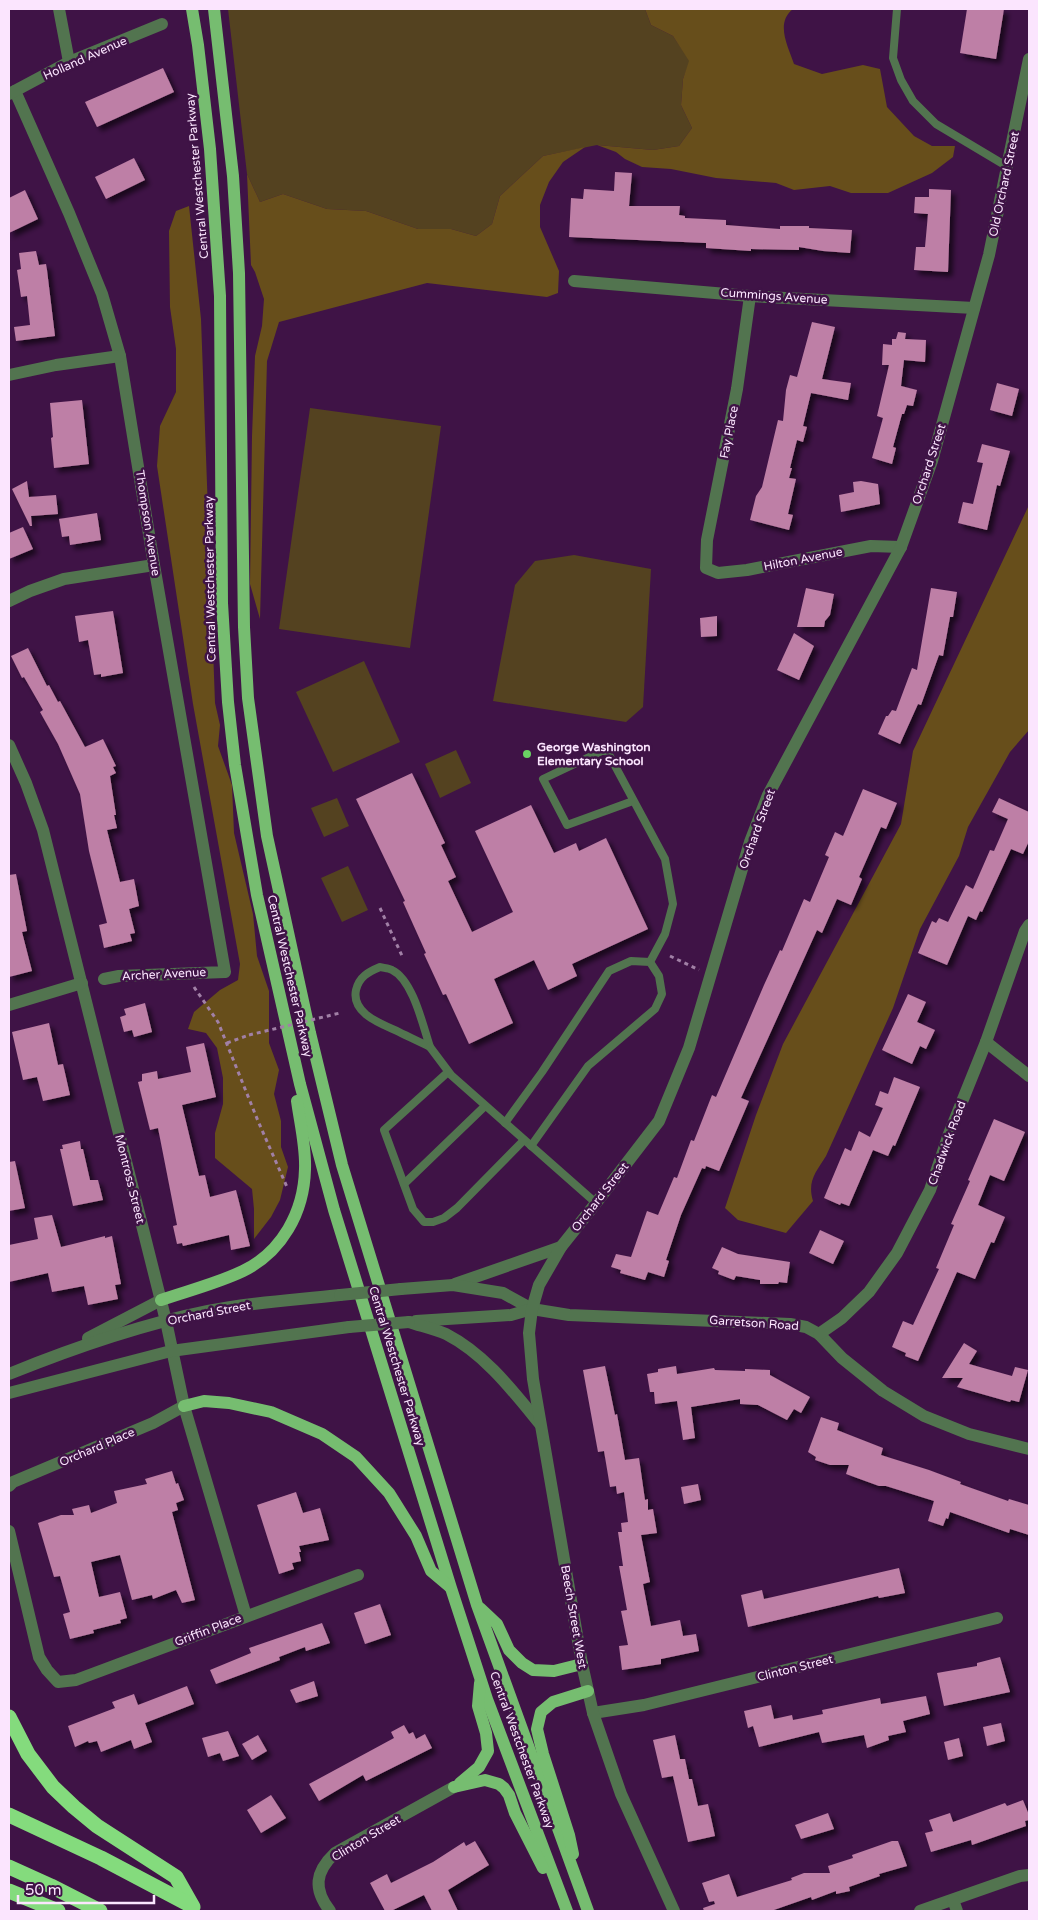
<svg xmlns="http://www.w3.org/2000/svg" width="1038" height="1920" font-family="'Varela Round',sans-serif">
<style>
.green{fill:#544220}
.forest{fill:#674e1b}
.building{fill:#be7fa6;filter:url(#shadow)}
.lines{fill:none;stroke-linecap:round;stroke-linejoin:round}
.path{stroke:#a180a6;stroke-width:3;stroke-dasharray:4 4;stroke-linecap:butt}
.service{stroke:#52744f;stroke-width:8}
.minor{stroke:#52744f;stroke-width:12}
.tertiary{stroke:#52744f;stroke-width:12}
.primary{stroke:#76bd70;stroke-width:12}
.motorway{stroke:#84db7d;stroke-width:15}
.path-bridge{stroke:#a180a6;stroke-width:3;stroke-dasharray:4 4;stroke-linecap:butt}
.tertiary-bridge{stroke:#52744f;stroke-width:12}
.poi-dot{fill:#6ad363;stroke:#3f1346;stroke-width:2}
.labels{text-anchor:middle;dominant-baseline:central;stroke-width:5;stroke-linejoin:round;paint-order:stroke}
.street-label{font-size:12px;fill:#fbe5fe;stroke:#3f1346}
.poi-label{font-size:12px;font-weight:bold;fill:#fbe5fe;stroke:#3f1346;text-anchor:start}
</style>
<defs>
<filter id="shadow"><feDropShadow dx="4.5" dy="4.5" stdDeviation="2.5" flood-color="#0009"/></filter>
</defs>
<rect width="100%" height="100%" fill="#3f1346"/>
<g class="green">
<path d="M228,9H645L651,25L673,36L690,61L683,79L681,105L692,128L679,146L653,150L597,145L543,156L500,196L492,224L476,236L451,229H418L366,211L327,209L283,194L260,202L247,174Z"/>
<path d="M310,408L441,426L410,648L279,629Z"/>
<path d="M574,555L651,569L643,707L626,722L493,701L515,585L535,561Z"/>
<path d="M364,661L400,742L333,772L296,692Z"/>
<path d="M456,750L471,783L440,798L425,764Z"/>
<path d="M337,798L349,826L324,837L311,808Z"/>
<path d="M348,866L368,910L342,922L321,878Z"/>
</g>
<g class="forest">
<path d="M645,9H793C775,23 788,46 794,64L822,74L863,65L880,69L887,107L914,136L932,146H955L953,157L932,173L888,193H851L830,186L794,190L776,183L716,178L671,169L642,167L625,159L616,152L597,145L653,150L679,146L692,128L681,105L683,79L689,61L673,36L651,25Z"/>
<path d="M585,147L563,162L549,182L540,205V227L559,271L558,293L547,297L427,283L279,322L267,361L260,619L250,584L252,436L255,356L262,326L264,299L255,272L251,265L247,174L260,202L283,194L327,209L366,211L418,229H451L476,236L492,224L500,196L543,156Z"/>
<path d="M189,206L201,319L215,703L220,725L218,746L232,785L234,833L253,914L257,956L269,991V1043L279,1070L274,1094L281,1121V1147L288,1167L280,1200L271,1217L254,1239V1209L252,1189L215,1158V1133L223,1104V1078L217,1048L206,1033L188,1029L194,1012L220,990L238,980L240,964L193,704L157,466L160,426L176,392V349L170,307L169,231L176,211Z"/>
<path d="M1029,505V730L1010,752L968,827L959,856L920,929L893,1008L826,1156C816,1172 807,1181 813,1201L786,1233L738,1220L725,1208L756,1115L783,1044L901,824L913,751Z"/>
</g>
<g class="building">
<path d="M967,9H1004L996,59L960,53Z"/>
<path d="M163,68L174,92L97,127L85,102Z"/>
<path d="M134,158L145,180L106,199L95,177Z"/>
<path d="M615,172L632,173L629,206H680L679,215L685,216V218L726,220V225L780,229V226H809V228L852,230L850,253L823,251L799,247V250L751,249V251L706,248V243L569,237L571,198L583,199L584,189L614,191Z"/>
<path d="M929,189L951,190L948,272L914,270L916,247H925L928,214L914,213L915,197H929Z"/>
<path d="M25,190L38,219L9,233V198Z"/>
<path d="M36,251L39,265L46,264L47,270L55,336L16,341L14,327L30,325L27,296L21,297L17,270L21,269L19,253Z"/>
<path d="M812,322L835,327L822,379L851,383L848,400L811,393L803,426L807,427L803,442L797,440L790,468H792L789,478L796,479L788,514L793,515L789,530L750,520L756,496L762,487L778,420L783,421L786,390L790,375L797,377Z"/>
<path d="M898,332L906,333L905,339L926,340L925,362L904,360L901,386L917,390L913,406L907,405L904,414H902L893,447L896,448L892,464L872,458L883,418L877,416L889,365H882L883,344L892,345V339H896Z"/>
<path d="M997,383L1019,389L1012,416L990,410Z"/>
<path d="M82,400L89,464L54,468L51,438L53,437L50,403Z"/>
<path d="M982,444L1010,451L1000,486L997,485L987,530L958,523L963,502L973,504L983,463L977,462Z"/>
<path d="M27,481L29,497L56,495L58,514L31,516L32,526H30L12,489Z"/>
<path d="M861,481L878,484L880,504L841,512L839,495L854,492L853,482Z"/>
<path d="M97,513L101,540L70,545L69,536L62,537L59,519Z"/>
<path d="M23,527L33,549L9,559V533Z"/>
<path d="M806,588L834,594L830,615L825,621L824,627H797Z"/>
<path d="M931,588L957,592L953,617H950L943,656L939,655L921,705L918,704L900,744L878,734L886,716H888L892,710L896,711L912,668L917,670Z"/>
<path d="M113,611L123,673L101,677V674L94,675L88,640L79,642L75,616Z"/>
<path d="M717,616V636L701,637L700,618Z"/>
<path d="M794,633L814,646L799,680L777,670Z"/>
<path d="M28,648L47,686L49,685L58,702L60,701L85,747L103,739L116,766L113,767L116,773L110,776L116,815H114L117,828L107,830L120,882L134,879L139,906L129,909L135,933L130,934L132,941L104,948L99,925L107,923L89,851L80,794L58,744L40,712L43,710L24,677L22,678L11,656Z"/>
<path d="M412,773L445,843L441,845L456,877L448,881L472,932L513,912L475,831L531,805L554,853L576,843L579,851L606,838L648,929L572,964L577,976L548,990L534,960L494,979L513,1023L469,1044L446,994L443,995L424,954L426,953L403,902L405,901L356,799Z"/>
<path d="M863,789L897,803L886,829L881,827L859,877L862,879L851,905L837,899L822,933L817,930L741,1098L749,1101L719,1171L706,1166L705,1169L702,1168L681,1215L666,1260L669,1261L664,1277L648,1272L645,1280L620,1273L621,1270L611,1267L616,1254L631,1257L647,1211L658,1215L674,1177L677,1178L691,1140L694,1141L712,1095L716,1097L764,985L780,950L782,951L804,899L810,902L829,857L825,855L835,832L843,836Z"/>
<path d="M999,798L1029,812V841L1023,854L1011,849L982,912L980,911L976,920L968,916L947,965L918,953L932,921L936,923L939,918L948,922L966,885L973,889L990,850L994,851L1008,819L992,812Z"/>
<path d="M16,874L27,931L22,932L32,971L9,977V875Z"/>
<path d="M908,994L926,1002L917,1022L935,1030L926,1049L920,1046L912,1064L882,1050Z"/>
<path d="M145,1003L152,1032L134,1037L132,1030L124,1032L120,1017L126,1015L124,1009Z"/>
<path d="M49,1023L58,1065L63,1064L70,1095L43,1101L37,1077L23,1080L12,1032Z"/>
<path d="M204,1043L216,1097L182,1105L199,1176L205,1175L210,1197L236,1190L250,1246L231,1250L229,1235L183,1246L182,1243L177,1244L173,1226L177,1225L158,1128L150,1130L138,1082L142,1081V1074L157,1071L158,1079L191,1072L186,1047Z"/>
<path d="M894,1077L920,1087L895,1146L893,1145L888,1156L873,1150L849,1206L841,1203L840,1205L824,1198L845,1148L851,1151L859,1131L870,1137L883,1108L875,1105L880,1091L888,1094Z"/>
<path d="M994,1119L1025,1132L1004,1181L990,1175L978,1205L1005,1217L994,1243L991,1242L975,1279L957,1272L918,1361L905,1356L906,1353L892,1347L903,1321L913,1325L939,1269L936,1268L954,1225L951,1224L970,1181L968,1180Z"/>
<path d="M80,1141L81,1149H83L90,1180H98L103,1200L73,1206L60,1149H63L62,1145Z"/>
<path d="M15,1161L25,1208L9,1211V1162Z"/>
<path d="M52,1215L61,1247L105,1236V1238L112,1236L121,1284L115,1285L118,1299L88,1305L84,1286L52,1292L48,1273L9,1282V1245L38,1239L34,1218Z"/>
<path d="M820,1230L844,1241L833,1264L809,1253Z"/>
<path d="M722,1247L738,1254L790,1262L787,1283L779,1282L778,1284H760V1280L736,1276L734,1280L718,1274L719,1271L712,1268Z"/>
<path d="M964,1343L977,1351L969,1364L1012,1376L1015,1367L1028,1370L1019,1402L1011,1400L1010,1402L957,1387L963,1378H942Z"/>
<path d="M605,1366L615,1415L617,1414L625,1460L639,1458L645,1500L648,1499V1510L653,1509L657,1533L641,1535L650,1582L643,1584L651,1626L680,1620L683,1636L696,1634L699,1651L661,1659V1664L622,1670L619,1646L628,1645L621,1611L627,1610L619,1566H623L618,1532H622L621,1523L628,1522L624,1492L617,1494L616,1486L610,1487L604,1451L598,1452L583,1370Z"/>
<path d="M676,1366L677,1374L714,1368L715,1370L745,1371V1369L770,1370V1375L810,1397L801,1413L794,1409L787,1420L758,1405L740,1404V1399L691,1407L695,1438L683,1440L677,1401L655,1404L654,1392H650L647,1374L658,1372V1369Z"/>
<path d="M821,1417L839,1423L837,1430L883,1448L881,1455L929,1470L961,1482L960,1484L1008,1501L1009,1499L1029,1505V1535L1010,1529L1009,1533L950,1512L948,1519L946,1518L943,1526L928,1521L934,1501L886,1486H879L846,1474L849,1465H830L815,1460L816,1457L808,1452Z"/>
<path d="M172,1471L176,1484L178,1483L184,1500L176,1503L178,1510L172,1512L195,1600L182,1603L176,1590L153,1599L152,1595L132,1600L120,1555L91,1562L99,1597L120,1592L127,1618L120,1620L121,1623L93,1630L94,1633L70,1639L63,1614L70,1612L60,1576L54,1577L38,1523L61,1515H74L72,1509L89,1505L91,1513L117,1503L114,1491L147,1484L145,1479Z"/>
<path d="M698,1484L701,1500L684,1504L681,1487Z"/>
<path d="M296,1492L303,1513L320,1508L329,1540L299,1546L301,1552H299L301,1561L292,1563L294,1569L279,1574L257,1505Z"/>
<path d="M899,1568L905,1593L879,1598L878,1596L748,1627L741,1595L762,1590L764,1599Z"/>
<path d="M380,1604L391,1635L365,1644L354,1613Z"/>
<path d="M322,1623L330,1643L306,1651L305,1647L279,1657L280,1660L216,1684L210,1670L251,1653L249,1648Z"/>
<path d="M1000,1657L1010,1692L944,1706L937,1673L977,1666V1663Z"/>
<path d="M314,1681L318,1696L296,1703L290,1690Z"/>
<path d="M187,1686L194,1704L145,1723L152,1742L134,1749L131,1740L101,1752L97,1741L89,1743L88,1741L75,1747L68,1726L115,1708L112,1702L134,1694L138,1705Z"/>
<path d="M926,1696L930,1714L903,1721L906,1732L888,1736L889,1740L867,1748L864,1735L822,1743L819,1732L759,1747L753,1726L748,1728L744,1711L771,1705L774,1719L792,1715L793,1720L823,1714L822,1710L880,1698L881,1704Z"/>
<path d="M1001,1723L1005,1741L987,1746L983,1727Z"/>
<path d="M404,1725L409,1734L413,1732L416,1739L425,1734L432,1748L366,1781L363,1775L319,1801L309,1784L394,1738L391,1732Z"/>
<path d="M228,1731L239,1756L223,1761L220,1753L208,1757L202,1738Z"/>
<path d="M258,1735L267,1751L252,1760L242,1744Z"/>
<path d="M675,1735L680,1759H685L689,1779H692L698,1806L708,1804L715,1836L688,1842L673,1776L662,1778L653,1740Z"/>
<path d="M959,1738L963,1756L948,1760L944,1742Z"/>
<path d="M271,1795L286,1818L261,1833L247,1810Z"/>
<path d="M1023,1800L1029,1815V1820L1025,1821L1026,1826L972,1845L971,1840L931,1852L925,1833L933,1831L929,1820L950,1813L953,1822L1005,1803L1007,1806Z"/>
<path d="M828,1813L834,1829L801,1839L795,1825Z"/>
<path d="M475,1841L489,1865L448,1890L458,1911H432L424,1895L391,1911H385L370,1883L387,1874L391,1883L433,1862L464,1842L466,1846Z"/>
<path d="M892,1841H898L907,1866L879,1874L880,1876L849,1887L850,1891L836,1894V1891L812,1900L811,1897L771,1911H704L703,1908L715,1904L714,1901L709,1902L702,1883L729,1874L737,1897L792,1880L791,1878L804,1873H830L828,1866L853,1858L852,1855Z"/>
</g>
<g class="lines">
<g class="path">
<path d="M380,908L403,958"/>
<path d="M670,956L699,970"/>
<path d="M194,987L218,1022L258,1121L287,1187"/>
<path d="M227,1043L249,1035"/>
</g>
<g class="service">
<path d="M897,9L893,58L901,80L913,101L936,124L1008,167"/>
<path d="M633,801L567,825L543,779L606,749L665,859L673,904L665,934L650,962"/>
<path d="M380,967C383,968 389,968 392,970C413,980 423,1026 430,1047C420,1042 409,1037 399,1032C382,1024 351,1014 356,990C359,977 368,972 380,967Z"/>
<path d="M430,1047L451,1075L596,1203"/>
<path d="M448,1072L384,1130L413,1209L424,1222H433L444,1218L457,1208L524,1140"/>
<path d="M505,1123L542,1072L609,971L631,961L650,962L659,976L662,994L655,1009L588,1066L531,1146"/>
<path d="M404,1184L485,1106"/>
</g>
<g class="minor">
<path d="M59,9L69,62"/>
<path d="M15,91L69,213L102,294L120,356L154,565L225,972L119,976L104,979"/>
<path d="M574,281L750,296L974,308"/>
<path d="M750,296L737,389L707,540L706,568L718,573L747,570L871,546L901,547"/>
<path d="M9,375L56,365L120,356"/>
<path d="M9,601L30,591L64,579L154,565"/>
<path d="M9,745L26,783L43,830L166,1321"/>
<path d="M9,1005L82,983"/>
<path d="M986,1042L1029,1076"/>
<path d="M532,1309L569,1315L790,1324L806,1327L819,1334L842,1358L883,1391L924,1416L969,1434L1029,1449"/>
<path d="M819,1334L842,1318L869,1292L897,1253L930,1190L949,1134L986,1042L1025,931L1029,925"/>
<path d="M9,1486L13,1482L153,1423L184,1406L246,1616"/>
<path d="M9,1531L39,1657L47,1670L58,1682L76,1680L358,1575"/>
<path d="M593,1713L644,1705L997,1618"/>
<path d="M330,1911C313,1889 315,1872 335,1853L454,1787"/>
<path d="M920,1911L1020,1876L1029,1875"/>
</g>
<g class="tertiary">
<path d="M9,94L69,62L162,24"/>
<path d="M455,1284L561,1247"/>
<path d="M401,1289L453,1285L503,1293L532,1309"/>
<path d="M166,1321L184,1406"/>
<path d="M416,1321L511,1315L532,1309"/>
<path d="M409,1322C421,1326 434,1329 446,1334C485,1354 513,1391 540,1424"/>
<path d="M88,1338L161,1300"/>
<path d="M9,1374C73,1348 139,1325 208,1311C251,1302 296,1300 340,1295"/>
<path d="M9,1393L171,1351L349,1327"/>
<path d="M953,1900L957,1911"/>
<path d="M674,1911L621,1794L593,1713L582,1664L533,1379L529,1333L532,1309L539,1285L561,1247L596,1203L659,1121L689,1048L750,842L768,795L901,547L932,461L989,255L1029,59"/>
</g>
<g class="primary">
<path d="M192,9L198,45L210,149L220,296L222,603L228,702L235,765L257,895L300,1084L334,1210L451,1588L487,1699L567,1911"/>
<path d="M214,9L233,176L239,273L244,627L248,698L267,836L310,1033L342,1165L477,1605L588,1911"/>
<path d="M161,1300C187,1291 218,1283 243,1271C282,1252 304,1212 305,1169C306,1147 300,1123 297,1101"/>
<path d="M184,1406L204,1401L229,1403L271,1412L322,1434L356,1457L389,1493L416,1536L431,1571L450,1587"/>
<path d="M480,1608L497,1624L509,1650L522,1663L533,1670L554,1671L582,1664"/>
<path d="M460,1783L479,1767L488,1751L486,1733L478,1706L480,1683"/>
<path d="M454,1787L485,1780L499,1784L504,1788L509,1795L515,1813L543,1868"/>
<path d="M573,1854L569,1835L543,1754L537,1729L541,1712L553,1702L588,1691"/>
</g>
<g class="motorway">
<path d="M9,1717L28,1754L53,1787L74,1807L97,1826L176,1877L193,1907"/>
<path d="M9,1815L101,1858L192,1906"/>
<path d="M9,1867L51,1886L100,1911"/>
<path d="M9,1891L58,1911"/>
</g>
<path class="path-bridge" d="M249,1035L340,1013"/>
<g class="tertiary-bridge">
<path d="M340,1295L401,1289"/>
<path d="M349,1327L409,1322"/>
</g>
</g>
<circle class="poi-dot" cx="527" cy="754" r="5"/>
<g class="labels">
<g class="street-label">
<text transform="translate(85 58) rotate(-24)">Holland Avenue</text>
<text transform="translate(197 176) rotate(-95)">Central Westchester Parkway</text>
<text transform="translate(1004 184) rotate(-78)">Old Orchard Street</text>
<text transform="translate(774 296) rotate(4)">Cummings Avenue</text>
<text transform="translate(729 432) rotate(-79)">Fay Place</text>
<text transform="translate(929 464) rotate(-72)">Orchard Street</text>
<text transform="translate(148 523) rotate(81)">Thompson Avenue</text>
<text transform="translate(803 559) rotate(-11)">Hilton Avenue</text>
<text transform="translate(210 579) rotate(-91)">Central Westchester Parkway</text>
<text transform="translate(757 829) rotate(-70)">Orchard Street</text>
<text transform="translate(164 974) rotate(-3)">Archer Avenue</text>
<text transform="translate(290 976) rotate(77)">Central Westchester Parkway</text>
<text transform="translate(947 1143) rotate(-70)">Chadwick Road</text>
<text transform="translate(130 1179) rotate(76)">Montross Street</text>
<text transform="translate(600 1197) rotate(-52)">Orchard Street</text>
<text transform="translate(209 1313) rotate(-11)">Orchard Street</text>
<text transform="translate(754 1323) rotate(4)">Garretson Road</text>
<text transform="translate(397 1366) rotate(73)">Central Westchester Parkway</text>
<text transform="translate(97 1447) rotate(-23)">Orchard Place</text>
<text transform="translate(574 1617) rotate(80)">Beech Street West</text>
<text transform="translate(208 1630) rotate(-21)">Griffin Place</text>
<text transform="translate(795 1668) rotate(-14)">Clinton Street</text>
<text transform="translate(522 1750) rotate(70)">Central Westchester Parkway</text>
<text transform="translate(366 1838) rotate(-31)">Clinton Street</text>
</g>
<g class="poi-label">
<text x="537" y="747">George Washington<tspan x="537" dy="14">Elementary School</tspan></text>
</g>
</g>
<rect width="1038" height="1920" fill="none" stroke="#fbe5fe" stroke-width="20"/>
<path d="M18 1895v8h136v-8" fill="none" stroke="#fbe5fe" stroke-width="2.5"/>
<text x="25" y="1895" font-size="15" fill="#fbe5fe" stroke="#3f1346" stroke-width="4" paint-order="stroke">50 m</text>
</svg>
